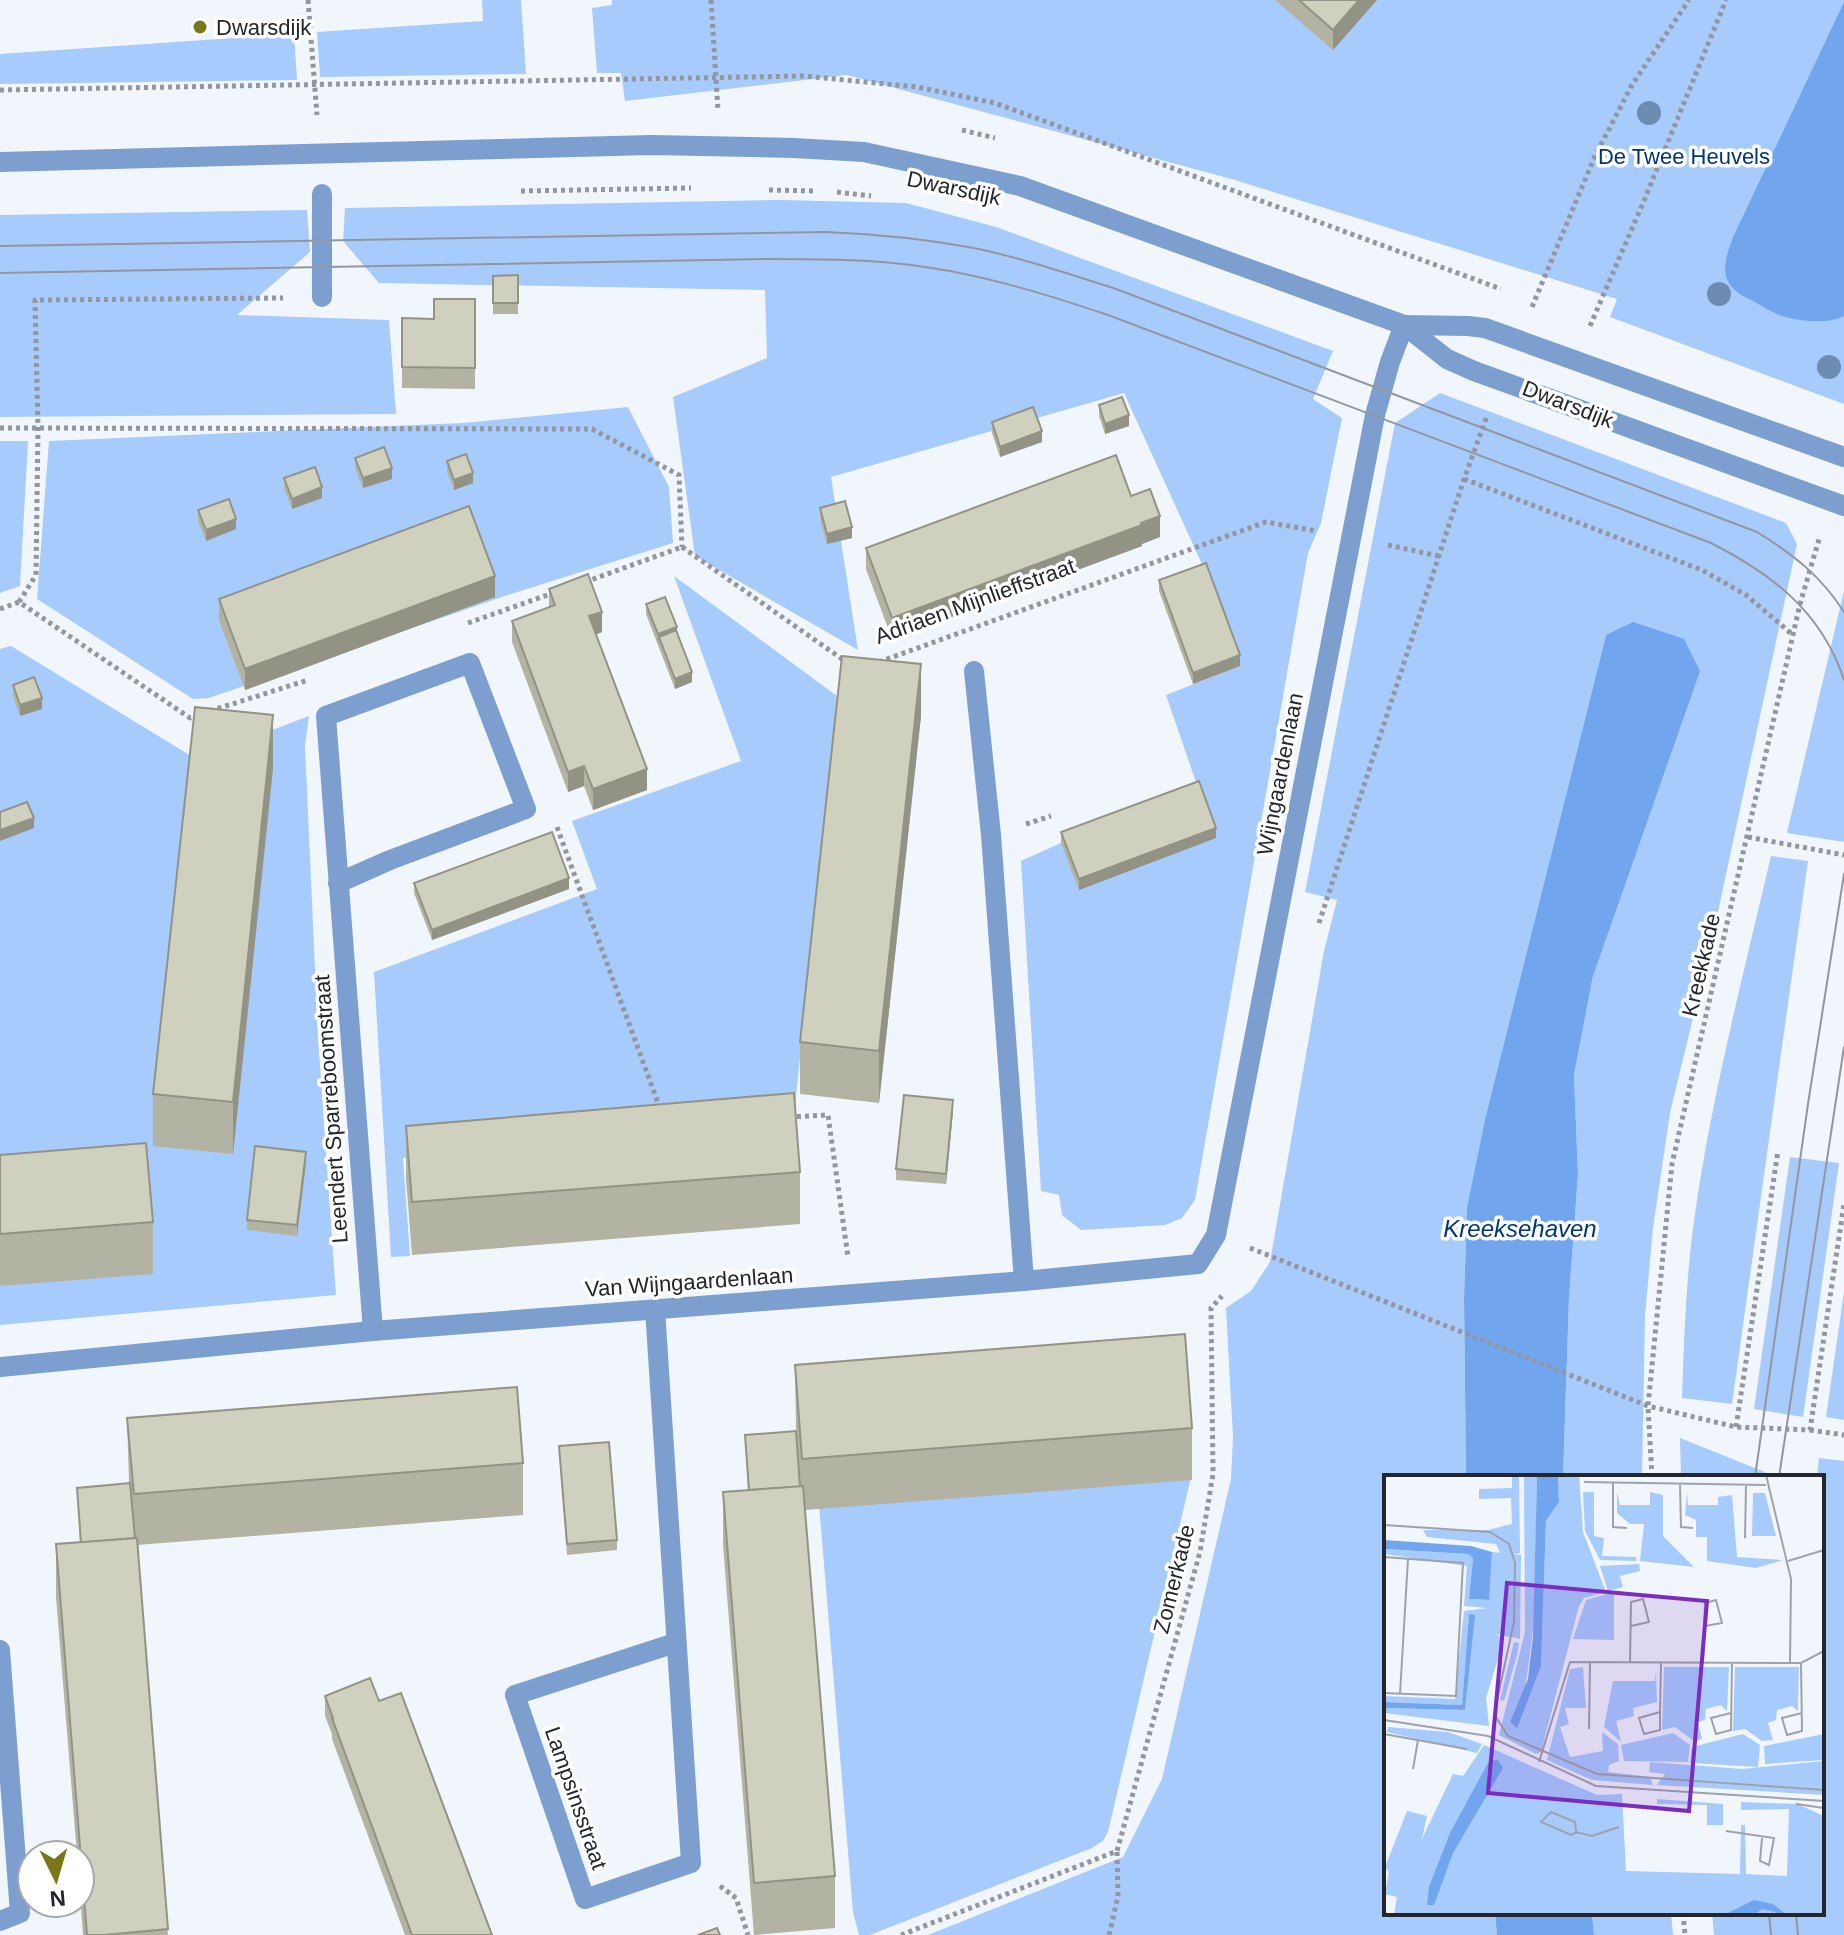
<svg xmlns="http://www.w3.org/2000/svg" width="1844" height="1935" font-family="Arial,sans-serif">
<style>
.green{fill:#a7cbfc}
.water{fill:#71a6ef}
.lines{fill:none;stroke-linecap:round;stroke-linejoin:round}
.path{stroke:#93979d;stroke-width:5;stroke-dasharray:4 4;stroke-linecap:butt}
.service{stroke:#7c9fcf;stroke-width:20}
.minor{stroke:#7c9fcf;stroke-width:20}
.tertiary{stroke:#7c9fcf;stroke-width:20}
.tram{stroke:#92979d;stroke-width:2}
.tree{fill:#6c8cb2}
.wall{fill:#b3b3a3}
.shaded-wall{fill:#929285}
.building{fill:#d0d0be;stroke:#929285;stroke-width:2}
.poi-dot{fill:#7c761a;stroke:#fff;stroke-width:3}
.labels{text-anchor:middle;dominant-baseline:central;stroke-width:7;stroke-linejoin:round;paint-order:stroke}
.poi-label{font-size:22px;fill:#23272d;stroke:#fff;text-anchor:start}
.park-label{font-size:22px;fill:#003675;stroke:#fff}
.street-label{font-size:22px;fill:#23272d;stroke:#fff}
.water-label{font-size:24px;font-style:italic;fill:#003777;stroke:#fff}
.inset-road{fill:none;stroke:#9fa3a9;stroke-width:2}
.view{fill:#7b2cbf;fill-opacity:0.15;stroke:#7b2cbf;stroke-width:4}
.inset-edge{fill:none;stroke:#23272d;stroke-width:4}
</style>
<rect width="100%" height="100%" fill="#f1f6fc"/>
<g class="green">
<path d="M482,0H521L526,74L320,77L317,32L483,21Z"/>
<path d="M612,0H1844V404L1610,317L1617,299L1235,180L847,75L625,101L621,73H597L592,8L612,5Z"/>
<path d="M294,34L297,80L0,84V54Z"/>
<path d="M781,200L906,203L996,227L1333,351L1313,399L1342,418L1321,523L1308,553L1195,1200L1182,1218L1165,1225L1081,1230L1062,1215L1059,1195L1041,1191L1021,861L1061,843L1199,791L1166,695L1240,666L1206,573L1124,393L831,477L858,650L695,556L673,397L767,358L765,290L379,283L343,241L345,208Z"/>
<path d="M307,210L310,252L237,315L389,320L396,414L0,417V215Z"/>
<path d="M1440,393L1786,523L1797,544L1713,935L1670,1113L1653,1228L1645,1316L1642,1477H1563L1569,1298L1578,1174L1574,1075L1593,976L1606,635L1485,1119L1467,1207L1464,1298L1466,1477H1386V1913H1495L1497,1935H928L1123,1857L1162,1779L1231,1479L1233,1437L1226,1308L1251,1291L1270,1262L1324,951L1337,900L1305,892L1395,423Z"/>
<path d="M628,407L669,487L673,543L511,594L209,698L193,699L37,599L49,441L463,423Z"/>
<path d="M0,441H28L20,586L0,593Z"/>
<path d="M674,576L837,696L796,1097L795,1126L403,1158L410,1256L391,1257L374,972L597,889L572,821L741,761Z"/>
<path d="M1844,591V842L1787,833Z"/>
<path d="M11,646L196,759L309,716L305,746L318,1036L336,1295L0,1325V649Z"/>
<path d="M1771,856L1808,861L1732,1404L1682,1398C1684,1339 1686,1279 1694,1221C1711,1098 1743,976 1771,856Z"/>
<path d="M1790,1157L1839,1163L1803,1417L1754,1409Z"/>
<path d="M1844,1292V1420L1826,1417Z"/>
<path d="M1680,1438L1777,1477H1681Z"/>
<path d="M1819,1458L1844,1461V1935H1714L1712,1913H1822V1477H1817Z"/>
<path d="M1192,1473L1108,1832L1103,1841L1092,1848L870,1935H859L853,1912L819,1504Z"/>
<path d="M1592,1913H1671L1673,1935H1594Z"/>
</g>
<g class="water">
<path d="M1844,2V316C1828,325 1795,321 1777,314C1770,311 1762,306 1755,302C1745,297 1731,291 1727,279C1720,260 1736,231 1744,214Z"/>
<path d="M1633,622L1684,639L1700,671L1593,976L1574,1075L1578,1174L1569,1298L1563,1477H1466L1464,1298L1467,1207L1485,1119L1606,635Z"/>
<path d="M1495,1913H1592L1594,1935H1497Z"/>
</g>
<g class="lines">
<g class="path">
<path d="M308,0L317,115"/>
<path d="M711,0L718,110"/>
<path d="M0,90L804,76L917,87L995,103L1501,289"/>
<path d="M962,130L995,138"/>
<path d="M769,190L815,191"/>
<path d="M521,191L691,188"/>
<path d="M837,192L871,196"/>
<path d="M1532,307L1595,156L1632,85L1689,0"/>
<path d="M1590,326L1643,203L1726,0"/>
<path d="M0,428L592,429L679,475L682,547"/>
<path d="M1464,479L1702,570L1746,595L1793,635"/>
<path d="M1388,545L1439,556"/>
<path d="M682,547L845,661"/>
<path d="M585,582L682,547"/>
<path d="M19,602L36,575L38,428L35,300L283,298"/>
<path d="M0,609L19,602L190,718L197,716"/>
<path d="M468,623L553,593"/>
<path d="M879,662L1266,522L1316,531"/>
<path d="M210,711L308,680"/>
<path d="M1026,824L1051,816"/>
<path d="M557,827L661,1111"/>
<path d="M1748,837L1844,855"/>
<path d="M1319,923L1464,479L1487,416"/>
<path d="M789,1117L828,1115L848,1257"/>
<path d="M1250,1248L1648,1406L1736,1427L1810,1430L1844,1204"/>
<path d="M1736,1427L1778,1151"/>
<path d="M1810,1430L1844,1435"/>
<path d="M1652,1477L1648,1406L1672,1164L1800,604L1820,536"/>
<path d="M720,1886L736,1898L748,1935"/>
<path d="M1683,1913L1685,1935"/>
<path d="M901,1935L1117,1851L1200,1552L1213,1474L1211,1308L1222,1296"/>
<path d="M1109,1935L1118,1896L1117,1851"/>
</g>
<path class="service" d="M322,194V297"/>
<g class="minor">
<path d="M974,671L991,835L1024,1281"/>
<path d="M338,883L390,860L526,809L470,663L326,716L373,1331"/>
<path d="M655,1309L691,1863L585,1899L515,1695L675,1643"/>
<path d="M0,1367L373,1331L1024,1281L1198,1264L1216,1235L1375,415L1390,362L1404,325"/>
<path d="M0,1650L20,1913L0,1921"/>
</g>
<g class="tertiary">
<path d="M0,162L651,145L794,148L864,152L1020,186L1404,325L1447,359L1474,371L1844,506"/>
<path d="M1404,325L1468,326L1485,328L1844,457"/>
</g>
<g class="tram">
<path d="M0,246L826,232C876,234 925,239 974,248C1022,258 1069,274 1116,289L1757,532C1794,555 1821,576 1844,612"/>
<path d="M0,273L766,259C819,259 873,259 925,267C988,276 1048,295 1108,315L1711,543C1772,574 1822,612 1844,680"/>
<path d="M1755,1477L1808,1104L1844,874"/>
<path d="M1779,1477L1844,1047"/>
<path d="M1769,1913L1771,1935"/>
<path d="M1796,1913L1798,1935"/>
</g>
</g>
<g class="tree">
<circle cx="1649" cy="113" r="12"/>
<circle cx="1719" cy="294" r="12"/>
<circle cx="1829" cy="367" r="12"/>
</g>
<g class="wall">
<path d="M1275,0H1377L1333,50Z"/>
<path d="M518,275V314H493V276Z"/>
<path d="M475,299V389L402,388V318L434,319Z"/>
<path d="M1099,405L1129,426L1105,434L1099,416Z"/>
<path d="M992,422L1042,442L1000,457L992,433Z"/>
<path d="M355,458L392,479L363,488L355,468Z"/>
<path d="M447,461L473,483L454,490L447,471Z"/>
<path d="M284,478L322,498L292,509L284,488Z"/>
<path d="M1131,496L1160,537L1142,544V546L892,639L866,569V548Z"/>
<path d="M820,508L852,538L827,544L820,519Z"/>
<path d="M198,510L236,529L206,541L198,521Z"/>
<path d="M1159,580L1240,666L1193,684L1159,591Z"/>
<path d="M549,589L602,632L596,635L647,790L593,810L584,786L568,792L512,642V621L549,607Z"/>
<path d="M495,597L245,690L219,620V599Z"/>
<path d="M646,604L677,631L692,682L675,689L646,614Z"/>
<path d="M13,685L42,709L20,716L13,696Z"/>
<path d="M921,716L879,1103L800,1094V1042Z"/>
<path d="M273,768L233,1154L153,1146V1094Z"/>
<path d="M1061,832L1216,838L1079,890L1061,843Z"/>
<path d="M414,883L569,889L432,940L414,893Z"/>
<path d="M953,1111L946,1184L896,1180V1169Z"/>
<path d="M406,1126L800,1172V1224L412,1255L406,1179Z"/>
<path d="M0,1155L153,1222V1274L0,1286Z"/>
<path d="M306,1162L297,1236L247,1230V1220Z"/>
<path d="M795,1365L1192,1428V1480L805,1510L835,1876V1928L754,1935L723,1545V1492L748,1491L745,1435L796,1431Z"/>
<path d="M127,1418L523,1463V1515L137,1545L168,1935H83L80,1894V1855H77L56,1597V1544L80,1543L77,1488L129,1483Z"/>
<path d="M559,1446L617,1540V1550L567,1555Z"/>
<path d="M325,1696L379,1701L492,1935H405L332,1739V1734L325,1716Z"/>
</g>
<g class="shaded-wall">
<path d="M1359,0H1377L1333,50V30Z"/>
<path d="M1129,415V426L1105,434V424Z"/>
<path d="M1042,431V442L1000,457V447Z"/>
<path d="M392,468V479L363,488V478Z"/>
<path d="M473,473V483L454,490V480Z"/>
<path d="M322,487V498L292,509V499Z"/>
<path d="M1160,516V537L1142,544V546L892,639V618Z"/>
<path d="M236,519V529L206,541V530Z"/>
<path d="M852,527V538L827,544V534Z"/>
<path d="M495,576V597L245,690V669Z"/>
<path d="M602,612V632L589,637V616Z"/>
<path d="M677,627V638L659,637L658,645V634Z"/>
<path d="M1240,655V666L1193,684V673Z"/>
<path d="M921,664V716L879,1103V1051Z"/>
<path d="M692,672V682L675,689V679Z"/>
<path d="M42,698V709L20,716V705Z"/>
<path d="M273,715V768L233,1154V1102Z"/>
<path d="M584,766V786L568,792V772Z"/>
<path d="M647,769V790L593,810V789Z"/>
<path d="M34,818V828L0,841V830Z"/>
<path d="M1216,828V838L1079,890V879Z"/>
<path d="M569,878V889L432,940V930Z"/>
<path d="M953,1100V1111L946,1184V1174Z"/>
<path d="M306,1152V1162L297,1236V1225Z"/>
</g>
<g class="building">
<path d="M1299,0H1359L1333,30Z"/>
<path d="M518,275V303H493V276Z"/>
<path d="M434,299H475V368L402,367V318L434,319Z"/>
<path d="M1122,397L1129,415L1105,424L1099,405Z"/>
<path d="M1033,407L1042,431L1000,447L992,422Z"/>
<path d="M384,447L392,468L363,478L355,458Z"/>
<path d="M466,454L473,473L454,480L447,461Z"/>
<path d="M1116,455L1131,496L1150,489L1160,516L1141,523L1142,525L892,618L866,548Z"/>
<path d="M315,467L322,487L292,499L284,478Z"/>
<path d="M229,499L236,519L206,530L198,510Z"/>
<path d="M845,501L852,527L827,534L820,508Z"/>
<path d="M469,506L495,576L245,669L219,599Z"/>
<path d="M1206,563L1240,655L1193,673L1159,580Z"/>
<path d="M588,574L602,612L589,616L647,769L593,789L584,766L568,772L512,621L555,605L549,589Z"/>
<path d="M665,597L677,627L658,634L646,604Z"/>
<path d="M676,630L692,672L675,679L659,637Z"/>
<path d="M842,656L921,664L879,1051L800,1042Z"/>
<path d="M34,677L42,698L20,705L13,685Z"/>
<path d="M195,707L273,715L233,1102L153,1094Z"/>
<path d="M1199,781L1216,828L1079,879L1061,832Z"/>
<path d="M27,802L34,818L0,830V812Z"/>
<path d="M552,832L569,878L432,930L414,883Z"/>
<path d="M794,1093L800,1172L412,1202L406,1126Z"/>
<path d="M904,1095L953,1100L946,1174L896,1169Z"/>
<path d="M146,1143L153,1222L0,1234V1155Z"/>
<path d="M255,1146L306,1152L297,1225L247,1220Z"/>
<path d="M1185,1334L1192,1428L802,1459L795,1365Z"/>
<path d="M517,1387L523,1463L134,1494L127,1418Z"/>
<path d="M796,1431L800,1487L749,1490L745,1435Z"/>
<path d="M609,1442L617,1540L567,1544L559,1446Z"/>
<path d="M130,1483L135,1538L81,1543L77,1488Z"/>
<path d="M803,1486L835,1876L754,1883L723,1492Z"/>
<path d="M137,1538L168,1929L104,1935H87L56,1544Z"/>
<path d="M370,1678L379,1701L401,1693L492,1935H412L332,1718H333L325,1696Z"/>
<path d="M717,1928L720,1935H698Z"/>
</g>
<circle class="poi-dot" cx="200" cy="27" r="8"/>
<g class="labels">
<g class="poi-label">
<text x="216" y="27">Dwarsdijk</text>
</g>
<g class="park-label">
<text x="1684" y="156">De Twee Heuvels</text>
</g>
<g class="street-label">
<text transform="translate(954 188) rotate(12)">Dwarsdijk</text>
<text transform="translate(1568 404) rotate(21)">Dwarsdijk</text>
<text transform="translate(975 601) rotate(-20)">Adriaen Mijnlieffstraat</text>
<text transform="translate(1280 774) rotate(-79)">Wijngaardenlaan</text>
<text transform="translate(1701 965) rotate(-77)">Kreekkade</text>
<text transform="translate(331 1109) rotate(-94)">Leendert Sparreboomstraat</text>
<text transform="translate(689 1282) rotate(-4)">Van Wijngaardenlaan</text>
<text transform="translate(1174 1579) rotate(-76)">Zomerkade</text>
<text transform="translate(576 1798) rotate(71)">Lampsinsstraat</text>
</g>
<g class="water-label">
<text x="1520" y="1228">Kreeksehaven</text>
</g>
</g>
<g transform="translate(1384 1475)">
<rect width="440" height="440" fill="#f1f6fc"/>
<path d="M128,0H135L136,78L130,79L137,80L136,164L111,159L120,164L102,223L105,251L0,238V233L81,235L90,140H85L78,230L0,227V221L71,224L80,136L103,133L80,131L83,91L0,79V74L84,79L89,83L85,124L104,125L108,77L116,78L112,69L43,62L39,55H104L128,49L127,23L95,24V14L128,13ZM140,0H153L150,148L141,215L157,191L162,46L175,27L174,0H195L199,57L222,117L200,123L195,131L157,277L152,279L115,260L141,157ZM199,17H210V61L220,63L218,81L252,82V86L216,85L201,56ZM233,17L236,30H266V17L279,20V61L310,92L256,86L260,49H246L233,38ZM303,17L304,30H334V22L348,20L353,82L399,85L372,93L323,86V62H312V45L301,40ZM369,18H381L392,61H368ZM255,89L256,96L236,101L239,112L224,116L216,91ZM230,117V165L189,164L202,125ZM130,167L135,168L134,176L120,226L116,225ZM199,192L202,233H181L185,249L176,252L186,282L219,276L218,257L234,269L235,286L225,290L224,297L266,302L269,310L208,305L163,285L186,194ZM280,192H345L343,236L337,230L322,234L321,245L314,247L318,264L310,266L291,252L278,255ZM351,192H415L414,236L408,231L393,235L392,245L384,248L389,265L378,266L361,254L349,256ZM272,196L273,227L249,233L250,241L232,246L237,267L220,252L229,206H271ZM4,252L64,257L98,269L93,278L3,257ZM289,258L306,270L304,287L240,286L237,270ZM359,259L376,270L374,292L306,288L308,272ZM440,259V285L381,289L380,271ZM100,270L213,320L238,319L242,396L356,399L357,350H361L362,399L403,401L405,334L357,335V327L413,329L440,341V440H10L13,422L1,419L5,397L1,392L23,336L43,341L38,364L69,299L79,301ZM440,286V320L273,310L281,299L265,297L266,287L358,294ZM273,324L339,329V350H323V330L273,329Z" fill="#a7cbfc"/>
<path d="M153,0H174L175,27L162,46L157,191L133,253L126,247L144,204L149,162ZM0,65L87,71L108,77L105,125L85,124L89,83L84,79L0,74ZM85,139L91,140L81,235L0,233V227L78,230ZM114,285L119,293L69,378L50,430H43L45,412L66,358L105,286ZM370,425L389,429L403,440L378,434L370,440H340Z" fill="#71a6ef"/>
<path class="inset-road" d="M382,0L407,104L406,188M200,7L382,10M229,8V52L243,53M296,10L297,52L309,53M0,50L106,57L125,69L131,88L130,147L110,239L124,261L213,299L440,315M361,63L362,10M0,82L79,88L72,221L0,218M404,86L440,75M246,187L247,127L259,124L265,147L247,151M319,187L321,128L332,125L338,148L321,151M417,188L418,256L403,260L398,243L418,238M16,219L24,84M276,237L255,243L260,259L276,255V237L277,188M347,238L327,243L332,259L347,255L348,188M0,245L104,261L212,311L440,326M205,254L206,187M0,259L83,274M155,287L186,187L417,188L440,176M29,294L34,265M412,329L440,333M342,356L390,363L385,390L376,386L378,363M192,357L187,360L157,347L167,337L191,347L192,357L208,361L235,352"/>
<path class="view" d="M123,108L323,126L305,336L104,318Z"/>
<rect width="440" height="440" class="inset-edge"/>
</g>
<g transform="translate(56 1879) rotate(175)"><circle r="38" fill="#ffffff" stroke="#a7a9ab" stroke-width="2"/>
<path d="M0-6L14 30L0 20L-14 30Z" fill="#7c761a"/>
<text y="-12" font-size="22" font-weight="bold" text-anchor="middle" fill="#23272d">N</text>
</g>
</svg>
